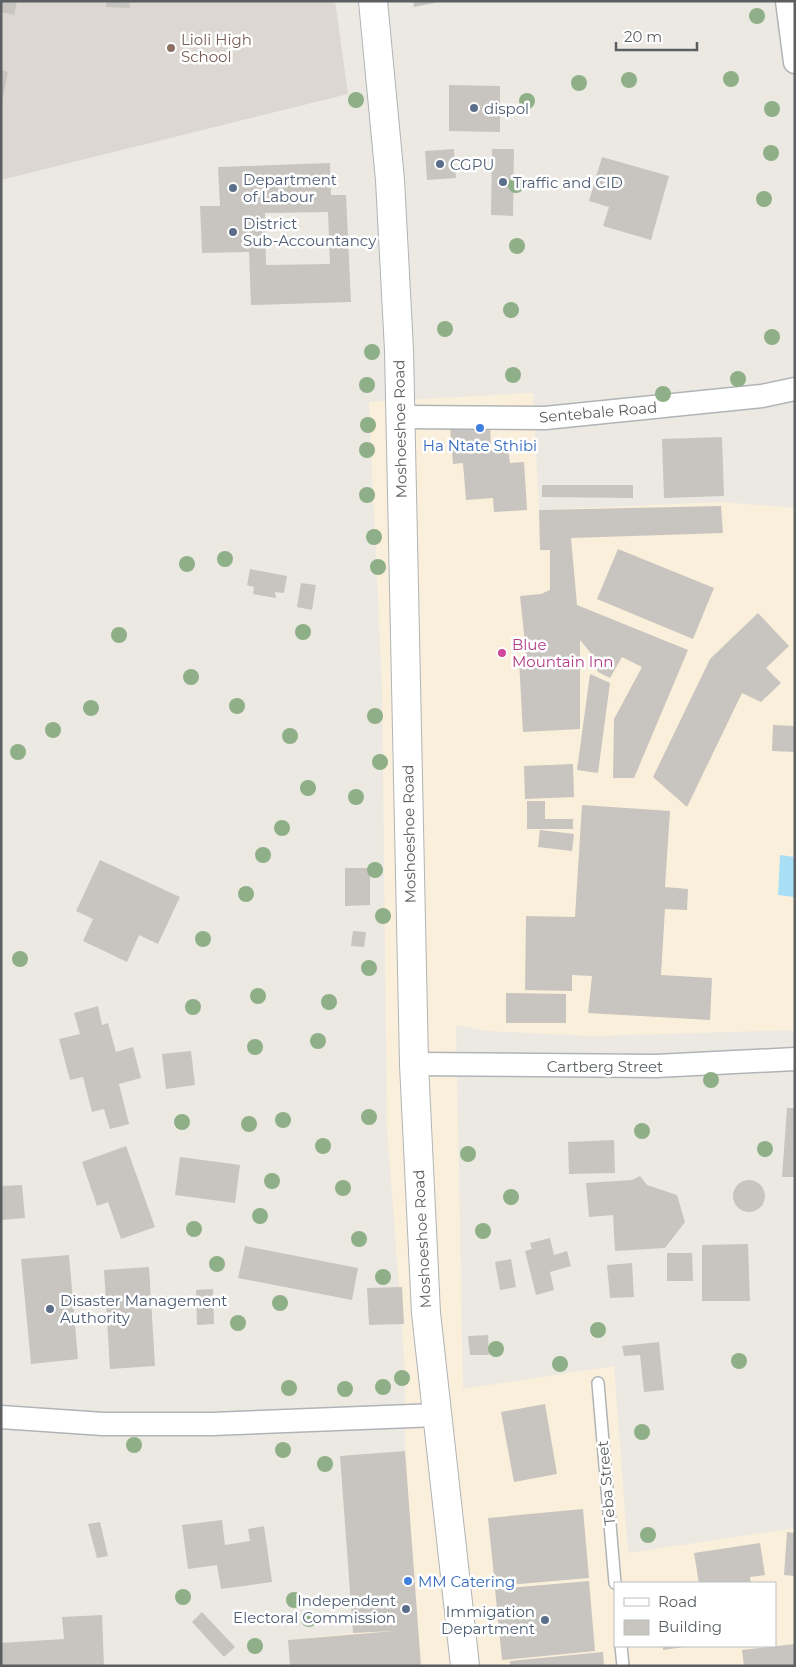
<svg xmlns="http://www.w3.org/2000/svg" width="796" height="1667" font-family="Montserrat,sans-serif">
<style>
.commercial{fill:#faefda;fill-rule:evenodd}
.education{fill:#dcd8d1}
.water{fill:#a8dff7}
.building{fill:#c8c4bf;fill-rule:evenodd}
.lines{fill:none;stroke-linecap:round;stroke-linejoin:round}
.service-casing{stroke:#b0b4b7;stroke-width:14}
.minor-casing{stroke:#b0b4b7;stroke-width:25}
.tertiary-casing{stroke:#b0b4b7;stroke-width:30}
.service{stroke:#fff;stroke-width:11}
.minor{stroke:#fff;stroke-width:22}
.tertiary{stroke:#fff;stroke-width:28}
.tree{fill:#8eaf87}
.education-dot{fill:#8d6e63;stroke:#fff;stroke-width:2}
.service-dot{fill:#5c6f8a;stroke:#fff;stroke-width:2}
.shop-dot{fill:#3f7fe0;stroke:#fff;stroke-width:2}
.hotel-dot{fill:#d1479c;stroke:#fff;stroke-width:2}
.labels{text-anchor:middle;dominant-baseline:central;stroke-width:5;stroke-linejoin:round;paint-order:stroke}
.education-label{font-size:15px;fill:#785e54;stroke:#fff;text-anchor:start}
.service-label{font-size:15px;fill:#4e5e75;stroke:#fff;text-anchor:start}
.street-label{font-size:15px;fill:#5b5f62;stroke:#fff}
.shop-label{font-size:15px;fill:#366cbe;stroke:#fff}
.hotel-label{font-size:15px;fill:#b23c85;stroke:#fff;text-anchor:start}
</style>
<rect width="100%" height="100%" fill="#ece9e3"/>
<path class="commercial" d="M533,393L539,510L722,502L795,508V1030L592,1036L488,1031L456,1025L463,1389L614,1366L628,1553L795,1528V1666H290L288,1640L353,1633L340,1456L405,1451V1369L387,1126L382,684L369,402ZM615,1583H775V1646H615Z"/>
<path class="education" d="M1,1H335L348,94L1,180Z"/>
<path class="water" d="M780,855L795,857V897L778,895Z"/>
<g class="building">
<path d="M1,1H17L14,15L1,12Z"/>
<path d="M106,1H129L130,8L106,7Z"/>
<path d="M413,1H434V3L414,7Z"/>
<path d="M1,70L8,72L2,102H1Z"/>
<path d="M449,85L500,86V132L449,131Z"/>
<path d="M454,149L456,178L427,180L425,151Z"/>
<path d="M492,149H514L513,216L491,215Z"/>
<path d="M602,157L669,176L651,240L603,226L609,207L589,201Z"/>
<path d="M330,163L331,195H346L351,302L251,305L249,252L202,253L200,206H220L218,167ZM328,212L330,264L266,265L265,213Z"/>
<path d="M490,423L491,450L508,449L510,463L524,462L527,510L494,512L493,498L466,500L463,463L453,464L450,426Z"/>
<path d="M722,437L724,496L664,498L662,439Z"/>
<path d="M542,485H633V498L542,497Z"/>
<path d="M721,506L723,533L571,538L577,605L688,650L634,778H613L614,719L642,667L622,657L610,678L598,672L590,652L580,640V729L523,732L519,660L527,661L520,596L541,594L550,590V550H540L539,510Z"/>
<path d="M618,549L714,588L693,639L597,599Z"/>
<path d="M250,569L287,576L284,593L275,592L276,598L253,594L254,587L247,585Z"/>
<path d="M301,583L316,585L312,610L297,607Z"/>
<path d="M758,613L789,646L766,668L781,683L761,702L742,693L687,807L653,777L710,659Z"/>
<path d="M590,674L610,683L598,773L577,770Z"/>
<path d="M773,725L795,726V752L772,751Z"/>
<path d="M573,764L574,797L525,799L524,766Z"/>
<path d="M527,801H545V819H573V829H527Z"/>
<path d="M582,805L670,811L665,887L688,889L687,910L665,909L661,975L712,978L710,1020L588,1013L592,976L572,975V991L525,990L526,916L575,917Z"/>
<path d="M540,830L574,834L572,851L538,847Z"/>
<path d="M100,860L180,897L158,944L139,935L127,962L83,941L93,919L76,911Z"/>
<path d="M345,868H370V905L345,906Z"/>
<path d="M353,931L366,932L364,947L351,946Z"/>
<path d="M506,993L566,994V1023H506Z"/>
<path d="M98,1006L102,1025L108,1023L116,1052L133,1047L141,1078L119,1084L129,1124L110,1129L104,1109L92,1112L83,1077L70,1080L59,1039L80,1034L74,1013Z"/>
<path d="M191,1051L195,1085L166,1089L162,1054Z"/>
<path d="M787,1108H795V1177H782Z"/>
<path d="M614,1140L615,1173L569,1174L568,1142Z"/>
<path d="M126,1146L155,1227L121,1239L108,1202L97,1206L82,1162Z"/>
<path d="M180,1157L240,1165L235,1203L175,1195Z"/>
<path d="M640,1176L647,1185L677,1195L685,1222L665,1248L615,1251L613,1215L589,1217L586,1183L632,1180Z"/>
<circle cx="749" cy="1196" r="16"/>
<path d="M22,1185L25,1218L1,1220V1186Z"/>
<path d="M550,1238L554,1255L567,1251L571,1266L550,1272L554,1290L536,1295L525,1251L532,1249L530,1243Z"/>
<path d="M748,1244L750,1301H702V1245Z"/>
<path d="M245,1246L358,1268L352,1300L238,1278Z"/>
<path d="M667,1253H692L693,1281H667Z"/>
<path d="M69,1255L78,1359L31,1364L21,1259Z"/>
<path d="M511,1259L516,1287L500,1290L495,1262Z"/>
<path d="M632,1263L634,1297L610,1298L607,1265Z"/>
<path d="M149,1267L155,1366L110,1369L104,1270Z"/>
<path d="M402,1287L404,1324L369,1325L367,1288Z"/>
<path d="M213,1289L214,1324L197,1325L196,1290Z"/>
<path d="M488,1335L489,1355H470L468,1336Z"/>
<path d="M659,1342L664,1390L644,1392L640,1355L624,1356L622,1346Z"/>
<path d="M545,1404L557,1474L514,1482L501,1412Z"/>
<path d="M405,1451L421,1666H290L288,1640L394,1631L353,1633L340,1456Z"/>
<path d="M583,1509L589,1578L495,1586L488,1518Z"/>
<path d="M222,1520L225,1545L250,1541L248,1529L264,1526L272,1582L221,1589L217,1565L188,1569L182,1525Z"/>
<path d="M100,1522L108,1556L97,1558L88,1524Z"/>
<path d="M787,1532L795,1533V1576L784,1575Z"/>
<path d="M760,1543L765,1575L750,1577L751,1583H699L694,1553Z"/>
<path d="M589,1581L595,1651L502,1660L495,1589Z"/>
<path d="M202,1612L235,1647L224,1657L192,1622Z"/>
<path d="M102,1615L104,1666H2L1,1643L64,1639L62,1617Z"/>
<path d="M795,1644V1666H744L742,1650Z"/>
<path d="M663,1646H684V1647L663,1650Z"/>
<path d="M603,1652L604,1666H510V1661Z"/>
</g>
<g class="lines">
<defs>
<g id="service">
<path d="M598,1383L615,1583"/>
<path d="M621,1646L623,1666"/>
</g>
<g id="minor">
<path d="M787,1L795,62"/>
<path d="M400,417L545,418L762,396L795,389"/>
<path d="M414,1064L656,1066L795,1059"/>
<path d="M1,1417L103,1424H212L437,1415"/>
</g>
<path id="tertiary" d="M373,1L390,180L399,350L414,1064L426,1313L465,1666"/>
</defs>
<use href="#service" class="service-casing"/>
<use href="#minor" class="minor-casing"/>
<use href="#tertiary" class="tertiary-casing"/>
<use href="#service" class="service"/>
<use href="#minor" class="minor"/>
<use href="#tertiary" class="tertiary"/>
</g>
<g class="tree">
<circle cx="757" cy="16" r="8"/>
<circle cx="731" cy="79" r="8"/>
<circle cx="629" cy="80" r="8"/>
<circle cx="579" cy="83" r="8"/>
<circle cx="356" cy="100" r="8"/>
<circle cx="527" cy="101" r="8"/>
<circle cx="772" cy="109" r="8"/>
<circle cx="771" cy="153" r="8"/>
<circle cx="516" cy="185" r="8"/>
<circle cx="764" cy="199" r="8"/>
<circle cx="517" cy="246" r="8"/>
<circle cx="511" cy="310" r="8"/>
<circle cx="445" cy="329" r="8"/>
<circle cx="772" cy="337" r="8"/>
<circle cx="372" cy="352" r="8"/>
<circle cx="513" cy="375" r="8"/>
<circle cx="738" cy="379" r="8"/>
<circle cx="367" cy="385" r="8"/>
<circle cx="663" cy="394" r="8"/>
<circle cx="368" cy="425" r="8"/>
<circle cx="367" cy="450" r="8"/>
<circle cx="367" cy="495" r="8"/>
<circle cx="374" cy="537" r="8"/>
<circle cx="225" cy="559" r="8"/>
<circle cx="187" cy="564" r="8"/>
<circle cx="378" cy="567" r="8"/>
<circle cx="303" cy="632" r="8"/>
<circle cx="119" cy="635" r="8"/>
<circle cx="191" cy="677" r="8"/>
<circle cx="237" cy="706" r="8"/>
<circle cx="91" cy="708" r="8"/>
<circle cx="375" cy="716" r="8"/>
<circle cx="53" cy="730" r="8"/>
<circle cx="290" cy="736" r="8"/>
<circle cx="18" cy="752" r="8"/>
<circle cx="380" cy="762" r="8"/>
<circle cx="308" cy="788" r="8"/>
<circle cx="356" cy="797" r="8"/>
<circle cx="282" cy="828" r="8"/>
<circle cx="263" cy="855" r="8"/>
<circle cx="375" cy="870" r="8"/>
<circle cx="246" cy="894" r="8"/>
<circle cx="383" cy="916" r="8"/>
<circle cx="203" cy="939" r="8"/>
<circle cx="20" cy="959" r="8"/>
<circle cx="369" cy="968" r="8"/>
<circle cx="258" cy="996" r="8"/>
<circle cx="329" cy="1002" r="8"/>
<circle cx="193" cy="1007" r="8"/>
<circle cx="318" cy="1041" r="8"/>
<circle cx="255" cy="1047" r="8"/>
<circle cx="711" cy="1080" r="8"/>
<circle cx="369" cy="1117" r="8"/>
<circle cx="283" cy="1120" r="8"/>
<circle cx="182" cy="1122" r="8"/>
<circle cx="249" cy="1124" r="8"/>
<circle cx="642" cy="1131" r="8"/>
<circle cx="323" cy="1146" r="8"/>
<circle cx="765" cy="1149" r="8"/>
<circle cx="468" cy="1154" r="8"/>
<circle cx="272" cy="1181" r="8"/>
<circle cx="343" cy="1188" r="8"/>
<circle cx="511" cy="1197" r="8"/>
<circle cx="260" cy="1216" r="8"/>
<circle cx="194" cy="1229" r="8"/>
<circle cx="483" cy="1231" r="8"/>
<circle cx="359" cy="1239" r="8"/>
<circle cx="217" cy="1264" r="8"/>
<circle cx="383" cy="1277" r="8"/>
<circle cx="280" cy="1303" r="8"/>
<circle cx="238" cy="1323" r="8"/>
<circle cx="598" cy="1330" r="8"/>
<circle cx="496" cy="1349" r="8"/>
<circle cx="739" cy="1361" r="8"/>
<circle cx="560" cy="1364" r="8"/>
<circle cx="402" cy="1378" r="8"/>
<circle cx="383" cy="1387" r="8"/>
<circle cx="289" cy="1388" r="8"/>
<circle cx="345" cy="1389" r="8"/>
<circle cx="642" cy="1432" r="8"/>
<circle cx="134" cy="1445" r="8"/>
<circle cx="283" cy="1450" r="8"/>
<circle cx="325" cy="1464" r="8"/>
<circle cx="648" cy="1535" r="8"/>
<circle cx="183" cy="1597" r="8"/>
<circle cx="294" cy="1600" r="8"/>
<circle cx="309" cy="1619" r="8"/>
<circle cx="255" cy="1646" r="8"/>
</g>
<circle class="education-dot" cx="171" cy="48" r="5"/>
<g class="service-dot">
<circle cx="474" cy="108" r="5"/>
<circle cx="440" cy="164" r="5"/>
<circle cx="503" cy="182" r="5"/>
<circle cx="233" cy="188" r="5"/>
<circle cx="233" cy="232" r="5"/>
<circle cx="50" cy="1309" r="5"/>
<circle cx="406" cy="1609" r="5"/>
<circle cx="545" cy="1620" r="5"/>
</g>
<g class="shop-dot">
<circle cx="480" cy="428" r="5"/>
<circle cx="408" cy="1581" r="5"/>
</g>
<circle class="hotel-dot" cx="502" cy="653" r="5"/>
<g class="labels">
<g class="education-label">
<text x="181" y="39">Lioli High<tspan x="181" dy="17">School</tspan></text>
</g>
<g class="service-label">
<text x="484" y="108">dispol</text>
<text x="450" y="164">CGPU</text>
<text x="243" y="179">Department<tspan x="243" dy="17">of Labour</tspan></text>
<text x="513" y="182">Traffic and CID</text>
<text x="243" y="223">District<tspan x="243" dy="17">Sub-Accountancy</tspan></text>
<text x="60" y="1300">Disaster Management<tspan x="60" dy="17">Authority</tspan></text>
<text x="396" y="1600" text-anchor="end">Independent<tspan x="396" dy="17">Electoral Commission</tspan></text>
<text x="535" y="1611" text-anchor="end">Immigation<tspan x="535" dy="17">Department</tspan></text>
</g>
<g class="street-label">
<text transform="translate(598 412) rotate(-5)">Sentebale Road</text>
<text transform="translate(400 429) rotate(-91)">Moshoeshoe Road</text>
<text transform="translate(409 834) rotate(-91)">Moshoeshoe Road</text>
<text x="605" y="1066">Cartberg Street</text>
<text transform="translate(422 1239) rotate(-93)">Moshoeshoe Road</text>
<text transform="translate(606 1483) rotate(-95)">Teba Street</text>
</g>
<g class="shop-label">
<text x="480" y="445">Ha Ntate Sthibi</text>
<text x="418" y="1581" text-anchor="start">MM Catering</text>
</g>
<g class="hotel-label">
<text x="512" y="644">Blue<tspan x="512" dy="17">Mountain Inn</tspan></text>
</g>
</g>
<rect width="796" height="1667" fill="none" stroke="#5b5f62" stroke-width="5"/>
<rect x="614" y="1582" width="162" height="65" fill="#ffffff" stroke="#bdbfc0"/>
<rect x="624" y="1598" width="25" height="8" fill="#ffffff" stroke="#bdbfc0"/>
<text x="658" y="1607" font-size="15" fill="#5b5f62">Road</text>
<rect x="624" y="1620" width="25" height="15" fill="#c8c4bf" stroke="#bdbfc0"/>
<text x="658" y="1632" font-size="15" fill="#5b5f62">Building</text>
<path d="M616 42v8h81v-8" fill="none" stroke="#5b5f62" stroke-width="2.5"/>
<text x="624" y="42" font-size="15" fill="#5b5f62" stroke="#ffffff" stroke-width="4" paint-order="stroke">20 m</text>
</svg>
